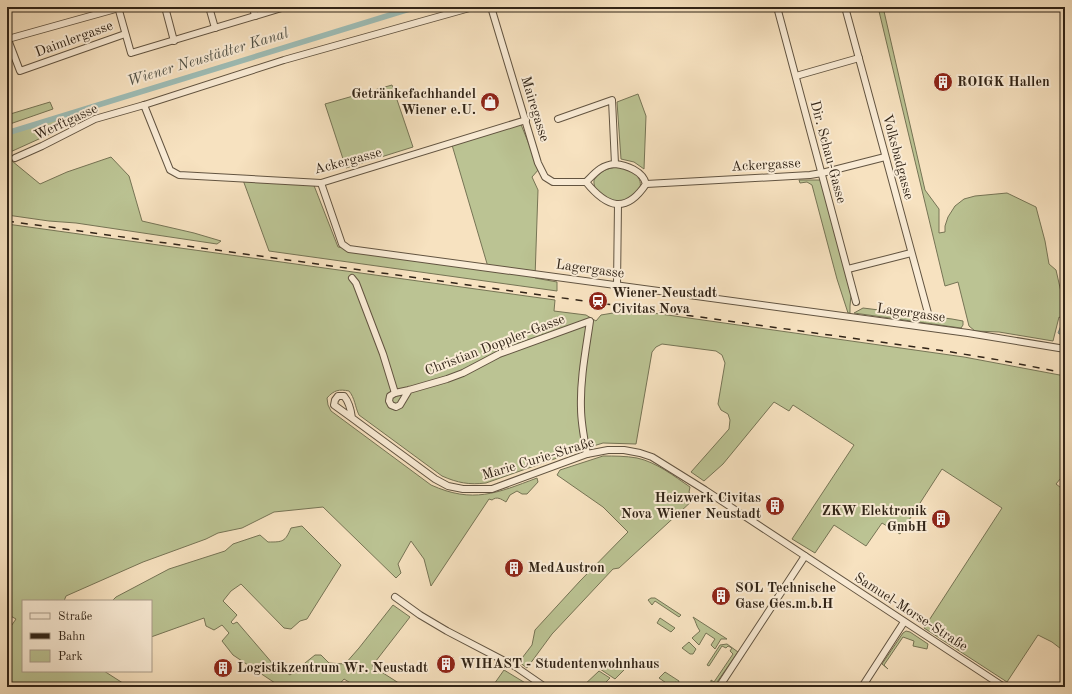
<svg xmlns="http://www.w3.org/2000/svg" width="1072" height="694" font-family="'Old Standard TT',serif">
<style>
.green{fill:#bbc393;stroke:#767455}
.water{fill:#9ebdb6;stroke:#728076}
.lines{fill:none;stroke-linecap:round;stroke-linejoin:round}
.canal{stroke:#9ebdb6;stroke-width:5.5}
.minor-casing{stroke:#625441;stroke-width:8}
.minor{stroke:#faecd6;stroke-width:6}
.rail{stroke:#312417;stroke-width:1.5;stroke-dasharray:7 7;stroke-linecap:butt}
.labels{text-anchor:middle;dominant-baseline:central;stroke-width:4;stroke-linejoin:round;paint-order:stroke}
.street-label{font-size:14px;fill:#312417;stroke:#faecd6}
.poi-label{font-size:14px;font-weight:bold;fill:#312417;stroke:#faecd6;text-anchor:start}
.water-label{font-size:15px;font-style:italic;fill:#525247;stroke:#faecd6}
</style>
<rect width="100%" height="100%" fill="#f7e2c0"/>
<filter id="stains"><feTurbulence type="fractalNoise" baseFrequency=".005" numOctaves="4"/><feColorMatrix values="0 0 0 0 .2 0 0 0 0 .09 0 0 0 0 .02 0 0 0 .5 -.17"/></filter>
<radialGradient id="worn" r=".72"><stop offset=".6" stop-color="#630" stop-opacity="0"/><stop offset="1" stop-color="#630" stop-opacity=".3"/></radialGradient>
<g class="green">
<path d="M878,7H883L925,190L939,209V233L945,232V226L948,217L955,206L964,199L975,196L1007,193L1036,207L1045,241L1049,264L1056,270L1061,292L1065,291V320L1059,317L1053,341L999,332L975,331L969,326L958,282L945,286Z"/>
<path d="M392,85L413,147L346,168L325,104Z"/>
<path d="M638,94L646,116L644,169L634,162L621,159L617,102Z"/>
<path d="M50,102L53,109L7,125V115Z"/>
<path d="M56,117L61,129L8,153L12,161L40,184L67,172L111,157L129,176L142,221L194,233L221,241L217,244L76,223L49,221L7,215V133Z"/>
<path d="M520,122L539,169L532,177L538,190L535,278L557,282V291L269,251L243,180L313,183L338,247L488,267L452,145Z"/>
<path d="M618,167C629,169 643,175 640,188C637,191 634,195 631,198C618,206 592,197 594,180C601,171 607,168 618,167Z"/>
<path d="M799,180H820L822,181L851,295L850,306V313H848L837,279L812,185L807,182L800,183Z"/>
<path d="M7,224L555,300L554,311L586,315L596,321L601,315L625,311V309L964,357L1065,376V473L1056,484L1065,491V498L1060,505L1065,509V529L1063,531L1065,547V652L1052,642L1038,635L1007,682L924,628L1002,508L942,469L900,534L882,523L866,546L834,525L815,553L792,539L854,445L793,405L789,411L774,402L723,464L704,481L691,472L729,429L730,420L728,414L721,410L718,404L725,363L722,355L716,351L662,344L656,347L652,352L636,444L603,443L577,451L486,483C469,485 458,483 442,476L359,415C355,407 355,398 349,391C339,389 334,390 327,398L328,405L331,411L431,485C473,504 497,493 537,478L538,482L527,494H522L517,491L510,495L506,502C501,499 497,496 492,500L489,499L431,586L424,559L411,541L398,564L401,573L396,578L323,507L274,512L242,528L218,533L206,539L143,562L66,596L64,601H23V671H104L129,687H7V632L16,619L7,614Z"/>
<path d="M863,308L952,319L963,321V325L961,328L854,313Z"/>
<path d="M603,456C614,456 626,456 637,458C656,462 674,476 690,487L689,492L693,500L619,568L613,569L552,634L527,668L519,662L532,645L535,630L580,581L628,532L603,507L557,475L560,470Z"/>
<path d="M302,526L341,565L307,619L300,621L291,629L284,628L241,584L231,591L223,601L237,615L231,622L233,624L237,622L273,664L290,675L315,655H321L329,663L345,664L359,648L393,605L410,617L372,666L405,687H357L344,679L337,687H281L233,655L222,641L229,633L222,625L214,630L206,626L204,618L151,637V601H112L116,597L169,569L225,551L233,544L260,535L268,542C283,542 285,542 291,528Z"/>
<path d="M651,598H655L681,615L679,617L655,601L652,605L648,600Z"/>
<path d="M693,617L727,639H721L715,649L711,645L715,639L706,633L699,645L692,638L700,631C696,626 696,621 693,617Z"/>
<path d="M660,618L675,628L671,632L657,623Z"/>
<path d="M906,631L910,632L928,644L927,649L913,646L914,641L903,637L884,665L888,669L882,664L903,633Z"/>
<path d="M689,642L696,649L693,654H690L682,648Z"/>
<path d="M727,644L738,652L715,685L711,682V680L714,682L733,654L730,651L732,648L728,646L726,648L722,646L709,666L707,665L720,645Z"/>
<path d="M607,663L615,670L621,665L625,669L615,679L600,669Z"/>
<path d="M504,670L527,684L525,687H492Z"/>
<path d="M599,671L610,678L601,687H582Z"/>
<path d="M665,672L679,681L678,684L675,682L673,684L676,687H672L659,678Z"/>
</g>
<path class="water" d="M1062,323H1065V333H1064L1063,336L1058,333Z"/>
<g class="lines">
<path class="canal" d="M7,133L416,7"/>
<defs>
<g id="minor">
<path d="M118,7L131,53L285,7"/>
<path d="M165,7L174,41"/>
<path d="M209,7L215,28"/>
<path d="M253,7L255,16"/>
<path d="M491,7L538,163L545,177L553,182H586"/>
<path d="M777,7L856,302"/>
<path d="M845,7L928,313"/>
<path d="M7,37L20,71L125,34"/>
<path d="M8,39L119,8"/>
<path d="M796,76L859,58"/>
<path d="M144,105L170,170L179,175L321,183L526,120"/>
<path d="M558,119L612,100L615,164"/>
<path d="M15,158L42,146L95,119L144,105L284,60L473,7"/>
<path d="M615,164C626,165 643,171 646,184C626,214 607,208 586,182C595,173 601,165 615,164Z"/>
<path d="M321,183L342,244L349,249L968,333L1065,349"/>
<path d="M646,184L810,175L822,173L885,157"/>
<path d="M848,269L911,253"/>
<path d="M352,278L356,283L383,354L395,393"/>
<path d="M617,285L618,204"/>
<path d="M409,390L400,405L396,407L391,405L389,401L390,396L395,393L409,390L447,379L463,373L499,354L590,321C586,349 580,379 581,408C581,423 584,438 587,454"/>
<path d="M352,418L334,405L335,400L338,396H344C349,402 351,410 352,418L435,479L448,486L463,489H492L587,454L608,450H624L640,453L652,457L705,490L1004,687"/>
<path d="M395,597L420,615L447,631L516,667L545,687"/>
<path d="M345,687L346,686"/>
<path d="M719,687L805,556"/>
<path d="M862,687L904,622"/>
</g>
</defs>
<use href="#minor" class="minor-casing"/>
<use href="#minor" class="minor"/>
<path class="rail" d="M7,221L945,351L999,360L1065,373"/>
</g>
<defs>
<symbol id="building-disc" viewBox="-11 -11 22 22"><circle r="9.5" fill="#8f2418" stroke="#faecd6"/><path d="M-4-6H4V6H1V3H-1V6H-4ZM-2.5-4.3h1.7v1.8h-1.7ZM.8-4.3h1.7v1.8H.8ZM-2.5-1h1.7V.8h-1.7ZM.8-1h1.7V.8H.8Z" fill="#fff"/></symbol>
<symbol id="shop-disc" viewBox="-11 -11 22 22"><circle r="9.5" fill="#8f2418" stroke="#faecd6"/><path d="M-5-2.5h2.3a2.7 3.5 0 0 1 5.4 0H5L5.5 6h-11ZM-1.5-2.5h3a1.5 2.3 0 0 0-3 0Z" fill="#fff"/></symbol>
<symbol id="station-disc" viewBox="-11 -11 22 22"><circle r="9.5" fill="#8f2418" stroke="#faecd6"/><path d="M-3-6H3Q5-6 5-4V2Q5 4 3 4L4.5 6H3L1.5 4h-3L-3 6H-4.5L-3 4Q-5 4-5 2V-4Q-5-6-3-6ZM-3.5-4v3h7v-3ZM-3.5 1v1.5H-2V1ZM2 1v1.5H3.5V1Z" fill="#fff"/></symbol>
</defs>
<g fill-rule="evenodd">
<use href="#building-disc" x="932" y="71" width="22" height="22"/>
<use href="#shop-disc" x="479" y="91" width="22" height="22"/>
<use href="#station-disc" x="587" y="290" width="22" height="22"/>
<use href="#building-disc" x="764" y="495" width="22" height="22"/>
<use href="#building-disc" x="930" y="508" width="22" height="22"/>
<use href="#building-disc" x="503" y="557" width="22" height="22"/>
<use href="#building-disc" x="710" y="585" width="22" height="22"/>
<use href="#building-disc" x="435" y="653" width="22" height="22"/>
<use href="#building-disc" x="212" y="657" width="22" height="22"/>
</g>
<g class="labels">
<g class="street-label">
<text transform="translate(74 39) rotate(-20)">Daimlergasse</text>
<text transform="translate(535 109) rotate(73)">Mairegasse</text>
<text transform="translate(66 122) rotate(-25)">Werftgasse</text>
<text transform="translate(828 152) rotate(75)">Dir. Schau-Gasse</text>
<text transform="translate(898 157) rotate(75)">Volksbadgasse</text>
<text transform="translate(348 161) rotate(-15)">Ackergasse</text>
<text transform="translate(766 165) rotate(-3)">Ackergasse</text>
<text transform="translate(590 269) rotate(8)">Lagergasse</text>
<text transform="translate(911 313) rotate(8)">Lagergasse</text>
<text transform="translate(495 345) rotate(-21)">Christian Doppler-Gasse</text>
<text transform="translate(538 459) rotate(-17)">Marie Curie-Straße</text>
<text transform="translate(911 612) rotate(33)">Samuel-Morse-Straße</text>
</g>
<g class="poi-label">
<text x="957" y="82">ROIGK Hallen</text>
<text x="476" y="94" text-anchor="end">Getränkefachhandel<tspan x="476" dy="16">Wiener e.U.</tspan></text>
<text x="612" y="293">Wiener Neustadt<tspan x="612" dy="16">Civitas Nova</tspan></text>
<text x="761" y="498" text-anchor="end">Heizwerk Civitas<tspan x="761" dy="16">Nova Wiener Neustadt</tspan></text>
<text x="927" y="511" text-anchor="end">ZKW Elektronik<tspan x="927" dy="16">GmbH</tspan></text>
<text x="528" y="568">MedAustron</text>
<text x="735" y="588">SOL Technische<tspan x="735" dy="16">Gase Ges.m.b.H</tspan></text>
<text x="460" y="664">WIHAST - Studentenwohnhaus</text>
<text x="237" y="668">Logistikzentrum Wr. Neustadt</text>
</g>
<g class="water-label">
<text transform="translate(208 58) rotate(-17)">Wiener Neustädter Kanal</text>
</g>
</g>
<rect width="1072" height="694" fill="none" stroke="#f7e2c0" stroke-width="24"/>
<rect x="8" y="8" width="1056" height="678" fill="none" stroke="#312417" stroke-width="2"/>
<rect x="12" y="12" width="1048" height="670" fill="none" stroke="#312417"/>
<rect x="22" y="600" width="130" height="72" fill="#faecd6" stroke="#aa9c8a"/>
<rect x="30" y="613" width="20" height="6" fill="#faecd6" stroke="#aa9c8a"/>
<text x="58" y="620" font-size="12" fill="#312417">Straße</text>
<rect x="30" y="633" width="20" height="6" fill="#312417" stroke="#aa9c8a"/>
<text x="58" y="640" font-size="12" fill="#312417">Bahn</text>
<rect x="30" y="650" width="20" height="12" fill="#bbc393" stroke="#aa9c8a"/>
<text x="58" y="660" font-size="12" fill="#312417">Park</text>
<rect width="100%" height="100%" filter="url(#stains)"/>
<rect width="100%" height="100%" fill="url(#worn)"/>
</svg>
